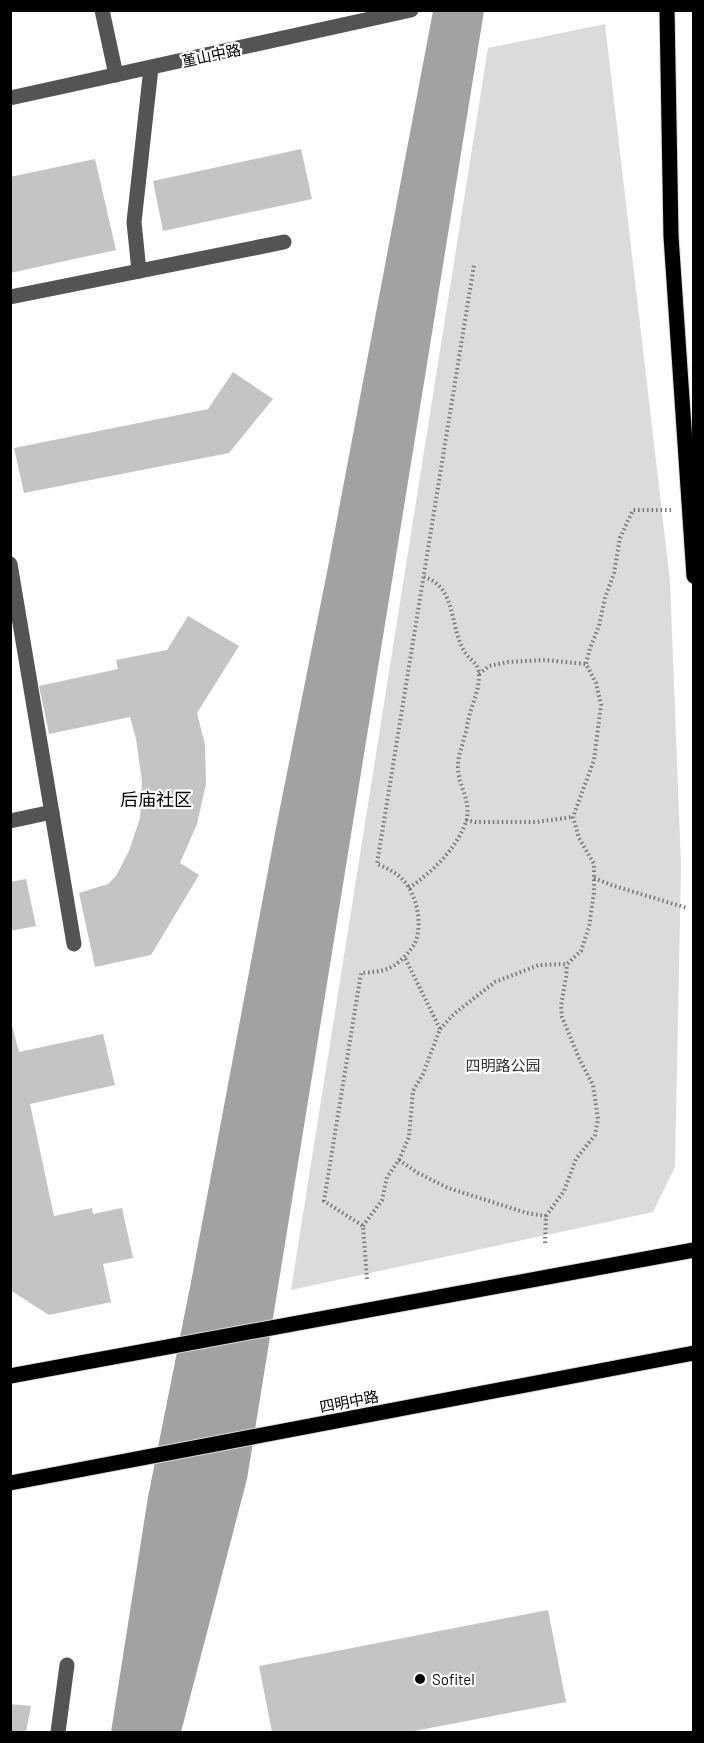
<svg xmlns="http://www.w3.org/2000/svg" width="704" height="1743" font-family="Barlow,'Noto Sans SC',sans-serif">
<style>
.green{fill:#dbdbdb}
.water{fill:#a2a2a2}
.building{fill:#c4c4c4}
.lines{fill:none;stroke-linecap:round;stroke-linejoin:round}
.major-casing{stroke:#dbdbdb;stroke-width:17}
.path{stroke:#767676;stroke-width:4;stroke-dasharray:1.5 3;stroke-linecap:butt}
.minor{stroke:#545454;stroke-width:15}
.major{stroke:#000;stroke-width:15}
.poi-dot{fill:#000;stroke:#fff;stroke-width:2}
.labels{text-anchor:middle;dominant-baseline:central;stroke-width:4.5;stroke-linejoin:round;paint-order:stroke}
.street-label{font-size:15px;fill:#000;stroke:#fff}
.park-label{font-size:15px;fill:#323232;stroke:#fff}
.poi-label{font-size:15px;fill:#000;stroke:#fff;text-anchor:start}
.quarter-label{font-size:18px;fill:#000;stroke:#fff}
</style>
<rect width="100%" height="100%" fill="#fff"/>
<path class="green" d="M605,24L670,581L681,866L675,1167L653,1212L291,1290L488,48Z"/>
<path class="water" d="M433,11H484L247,1479L181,1732H111L148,1497L192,1277L276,828L328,567Z"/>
<g class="building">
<path d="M301,149L312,199L163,231L153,181Z"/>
<path d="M95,159L116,250L10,273V177Z"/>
<path d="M233,372L273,399L229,453L24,493L14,448L208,409Z"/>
<path d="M188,616L239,646L197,713L205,745L206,784L197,824L180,863L199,875L151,955L95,967L79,893L108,884L116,876L129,851L140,818L142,781L136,739L130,717L49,734L39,686L118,669L116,660L167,650Z"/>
<path d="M26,879L36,926L10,931V882Z"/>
<path d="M10,1018L19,1052L103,1034L115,1085L30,1104L54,1216L92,1208L93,1214L122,1208L133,1258L103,1264L111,1302L49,1315L10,1290Z"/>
<path d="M548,1610L566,1702L409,1732H272L259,1666Z"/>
<path d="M10,1704L31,1706L26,1732H10Z"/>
</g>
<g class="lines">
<defs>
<g id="major">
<path d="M667,10L671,236L694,576"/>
<path d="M10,1376L694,1250"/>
<path d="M10,1483L694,1353"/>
</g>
</defs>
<use href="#major" class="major-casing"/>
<g class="path">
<path d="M479,674L489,666L508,662L545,660L586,664"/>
<path d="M466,820L475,822H536L573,817"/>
<path d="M594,878L611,885L687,908"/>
<path d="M409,888C431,873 453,852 464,827C475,802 457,788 458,765C458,755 463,745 465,734C467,730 467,725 468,721C471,706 479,692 479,676C479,663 472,662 466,654C449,631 458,587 424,577"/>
<path d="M440,1029L455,1013L495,982L539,965L567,964L581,951L589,927L594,892V864L579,838L573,817L594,760L601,705L596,683L586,664L590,648L599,626L605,598L614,573L620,538L633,510H671"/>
<path d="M399,1160L418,1173L448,1188L527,1213L546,1216"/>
<path d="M363,1226L382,1200L387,1177L399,1160L409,1137L413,1091L423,1074L440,1029L404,956"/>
<path d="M545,1243L546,1216L564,1191L576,1159L595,1135L598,1119L593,1085L579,1058L562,1017L561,1006L566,977L567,964"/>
<path d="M367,1279L363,1226L324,1201L361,973C372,972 383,972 393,966C400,962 411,951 415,943C423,924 417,896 404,881C397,873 387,868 377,864L474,265"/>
</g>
<g class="minor">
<path d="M102,10L116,75"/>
<path d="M10,98L411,10"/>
<path d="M139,271L134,222L151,68"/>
<path d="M10,297L284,242"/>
<path d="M10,564L74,944"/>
<path d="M10,821L52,812"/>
<path d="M58,1732L67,1665"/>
</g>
<use href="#major" class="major"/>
</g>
<circle class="poi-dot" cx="420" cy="1679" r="6"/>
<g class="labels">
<g class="street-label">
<text transform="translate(211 55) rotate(-12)">堇山中路</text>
<text transform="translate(349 1401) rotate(-11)">四明中路</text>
</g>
<g class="park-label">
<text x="503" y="1065">四明路公园</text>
</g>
<g class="poi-label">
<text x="432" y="1679">Sofitel</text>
</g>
<g class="quarter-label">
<text x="156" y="799">后庙社区</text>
</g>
</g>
<rect width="704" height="1743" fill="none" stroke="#000000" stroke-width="24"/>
</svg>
